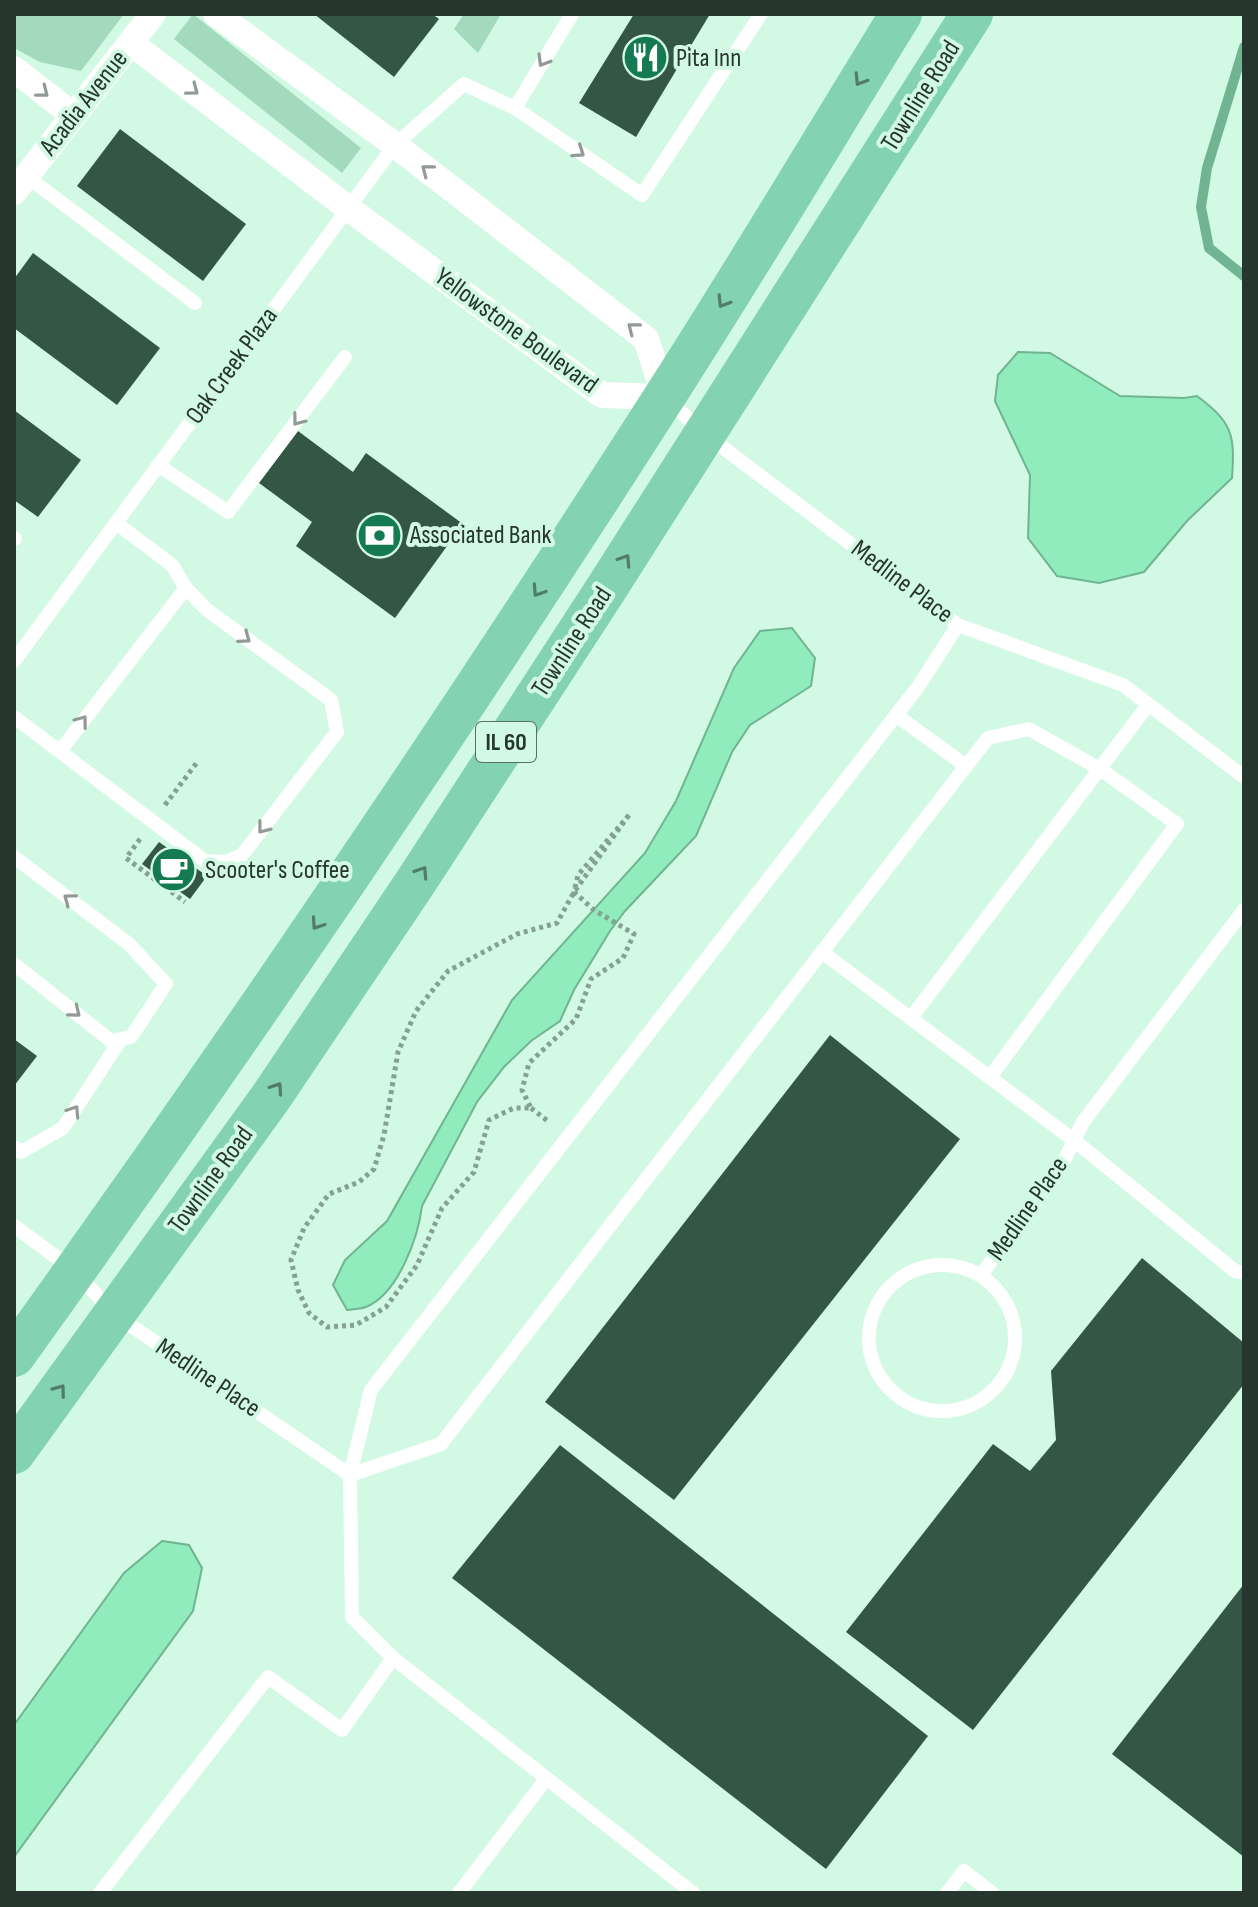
<svg xmlns="http://www.w3.org/2000/svg" width="1258" height="1907" font-family="'Sofia Sans Condensed',sans-serif">
<style>
.green{fill:#a3d9bc}
.water{fill:#90ebbd;stroke:#70b492;stroke-width:2}
.lines{fill:none;stroke-linecap:round;stroke-linejoin:round}
.stream{stroke:#70b492;stroke-width:10}
.building{fill:#345645}
.path{stroke:#85a191;stroke-width:5;stroke-dasharray:4 4;stroke-linecap:butt}
.service{stroke:#fff;stroke-width:14}
.minor{stroke:#fff;stroke-width:26}
.primary{stroke:#83d2b2;stroke-width:42}
.oneway{stroke:#929a96}
.oneway2{stroke:#507c69}
.labels{text-anchor:middle;dominant-baseline:central;stroke-width:8;stroke-linejoin:round;paint-order:stroke}
.shield{fill:#d2f9e3;stroke:#5a7064;stroke-width:2}
.shield-label{font-size:24px;font-weight:bold;fill:#26352d}
.poi-label{font-size:26px;fill:#26352d;stroke:#d2f9e3;text-anchor:start}
.street-label{font-size:26px;fill:#26352d;stroke:#d2f9e3}
</style>
<rect width="100%" height="100%" fill="#d2f9e3"/>
<g class="green">
<path d="M14,14H124L81,71L40,62L14,48Z"/>
<path d="M193,14L361,148L342,173L174,39Z"/>
<path d="M464,14H501L478,53L454,29Z"/>
</g>
<g class="water">
<path d="M1018,352L1050,353L1120,396L1184,398L1197,396C1233,423 1235,435 1232,478L1187,521L1144,572L1099,583L1057,576L1028,538L1030,475L995,401L998,375Z"/>
<path d="M792,628L815,658L811,686L750,725L732,752L696,836L625,911L610,931L574,990L560,1021L531,1041L504,1067L477,1102L422,1206C418,1238 398,1294 366,1307C361,1309 353,1309 347,1310L333,1285L345,1260L387,1221L512,1000L645,853L676,801L734,668L760,631Z"/>
<path d="M162,1541L189,1545L202,1568L193,1611L14,1857V1725L124,1573Z"/>
</g>
<g class="lines">
<path class="stream" d="M1244,47L1207,168L1201,207L1209,248L1244,276"/>
</g>
<g class="building">
<path d="M314,14H432L439,19L394,77Z"/>
<path d="M634,14H710L636,137L579,103Z"/>
<path d="M120,129L246,224L203,281L77,186Z"/>
<path d="M33,253L160,348L117,405L14,328V279Z"/>
<path d="M14,410L81,460L38,517L14,500Z"/>
<path d="M298,431L353,472L366,453L463,524L395,618L296,546L312,522L259,483Z"/>
<path d="M159,842L207,876L190,899L142,864Z"/>
<path d="M830,1035L960,1139L674,1500L545,1402Z"/>
<path d="M14,1039L37,1056L14,1086Z"/>
<path d="M1142,1258L1244,1343V1384L973,1730L846,1632L993,1444L1030,1471L1056,1440L1051,1371Z"/>
<path d="M560,1445L928,1736L826,1869L452,1578Z"/>
<path d="M1244,1584V1857L1112,1754Z"/>
</g>
<g class="lines">
<g class="path">
<path d="M165,805L198,761"/>
<path d="M629,815L578,875L574,892L594,910L634,934L623,958L591,979L576,1019L529,1063L522,1090L531,1108H514L489,1120L474,1172L442,1208L417,1265L386,1307L356,1325L327,1327L309,1313L298,1290L291,1260L304,1228L329,1194L359,1182L374,1169L384,1135L398,1052L416,1011L448,971L517,934L557,923L574,892L629,815"/>
<path d="M140,839L126,858L185,902"/>
<path d="M531,1108L549,1122"/>
</g>
<g class="service">
<path d="M515,108L572,14"/>
<path d="M26,176L195,303"/>
<path d="M668,400L705,434L958,625L1123,685L1244,777"/>
<path d="M158,465L228,512L345,357"/>
<path d="M14,538L15,539"/>
<path d="M14,661L395,145L464,84L515,108L642,195L761,14"/>
<path d="M896,715L966,766"/>
<path d="M14,717L205,861L226,862L242,855L337,732L331,700L207,610L186,588L172,565L116,523"/>
<path d="M60,751L186,588"/>
<path d="M14,857L129,944L166,984L131,1037L111,1041L14,964"/>
<path d="M822,952L988,738L1029,729L1100,769L1177,824L990,1077"/>
<path d="M911,1018L1148,705"/>
<path d="M14,1147L21,1152L63,1128L121,1039"/>
<path d="M14,1226L75,1271L114,1314L350,1475"/>
<circle cx="942" cy="1338" r="73"/>
<path d="M981,1275L1059,1171L1083,1122L1244,910"/>
<path d="M350,1475L441,1444L822,952L1075,1141L1235,1271L1244,1273"/>
<path d="M100,1893L268,1677L342,1730L393,1658"/>
<path d="M459,1893L546,1779"/>
<path d="M693,1893L393,1658L352,1617L350,1475L371,1390L918,687L958,625"/>
<path d="M947,1893L964,1871L992,1893"/>
</g>
<g class="minor">
<path d="M131,43L348,208L602,395L665,397L646,339L395,145L216,14"/>
<path d="M14,69L73,115"/>
<path d="M14,192L153,14"/>
</g>
<g class="primary">
<path d="M14,1356C239,1043 455,724 663,399C745,272 822,142 901,14"/>
<path d="M14,1453L271,1097L415,883L606,589L972,14"/>
</g>
</g>
<defs><path id="oneway-chevron" d="M-2-3.5L2.5 0L-2 3.5" fill="none" stroke-width="1.6" stroke-linecap="round" stroke-linejoin="round" transform="scale(2)"/></defs>
<g class="oneway">
<use href="#oneway-chevron" transform="translate(543 61) rotate(121)"/>
<use href="#oneway-chevron" transform="translate(193 90) rotate(37)"/>
<use href="#oneway-chevron" transform="translate(43 92) rotate(38)"/>
<use href="#oneway-chevron" transform="translate(579 152) rotate(34)"/>
<use href="#oneway-chevron" transform="translate(427 170) rotate(-142)"/>
<use href="#oneway-chevron" transform="translate(633 328) rotate(-142)"/>
<use href="#oneway-chevron" transform="translate(298 420) rotate(127)"/>
<use href="#oneway-chevron" transform="translate(245 638) rotate(36)"/>
<use href="#oneway-chevron" transform="translate(82 721) rotate(-53)"/>
<use href="#oneway-chevron" transform="translate(263 828) rotate(128)"/>
<use href="#oneway-chevron" transform="translate(69 899) rotate(-143)"/>
<use href="#oneway-chevron" transform="translate(75 1012) rotate(39)"/>
<use href="#oneway-chevron" transform="translate(74 1111) rotate(-57)"/>
</g>
<g class="oneway2">
<use href="#oneway-chevron" transform="translate(860 80) rotate(122)"/>
<use href="#oneway-chevron" transform="translate(723 302) rotate(122)"/>
<use href="#oneway-chevron" transform="translate(625 560) rotate(-57)"/>
<use href="#oneway-chevron" transform="translate(538 591) rotate(123)"/>
<use href="#oneway-chevron" transform="translate(422 872) rotate(-57)"/>
<use href="#oneway-chevron" transform="translate(317 924) rotate(124)"/>
<use href="#oneway-chevron" transform="translate(277 1088) rotate(-56)"/>
<use href="#oneway-chevron" transform="translate(60 1390) rotate(-54)"/>
</g>
<defs>
<symbol id="restaurant-disc" viewBox="-11 -11 22 22"><circle r="9.5" fill="#157a52" stroke="#d2f9e3"/><path d="M-5-6h1v4h1v-4h1v4h1v-4h1v5L-1.5 .5V6h-2V.5L-5-1ZM5-6V6H3V1.5H1.5Q1.5-4 5-6Z" fill="#fff"/></symbol>
<symbol id="bank-disc" viewBox="-11 -11 22 22"><circle r="9.5" fill="#157a52" stroke="#d2f9e3"/><path d="M-6-4H6V4H-6ZM0-2.3a2.3 2.3 0 1 0 0 4.6a2.3 2.3 0 1 0 0-4.6Z" fill="#fff"/></symbol>
<symbol id="cafe-disc" viewBox="-11 -11 22 22"><circle r="9.5" fill="#157a52" stroke="#d2f9e3"/><path d="M-5.5-4.5H6V0H3Q3 3.5 0 3.5H-2.5Q-5.5 3.5-5.5 0ZM3-3.2v2h1.7v-2ZM-6 4.5H4V6H-6Z" fill="#fff"/></symbol>
</defs>
<g fill-rule="evenodd">
<use href="#restaurant-disc" x="620" y="32" width="51" height="51"/>
<use href="#bank-disc" x="354" y="510" width="51" height="51"/>
<use href="#cafe-disc" x="148" y="844" width="51" height="51"/>
</g>
<g class="labels">
<rect class="shield" x="476" y="722" width="60" height="40" rx="6"/>
<g class="shield-label">
<text x="506" y="742">IL 60</text>
</g>
<g class="poi-label">
<text x="676" y="58">Pita Inn</text>
<text x="410" y="535">Associated Bank</text>
<text x="205" y="870">Scooter's Coffee</text>
</g>
<g class="street-label">
<text transform="translate(921 96) rotate(-58)">Townline Road</text>
<text transform="translate(84 103) rotate(-52)">Acadia Avenue</text>
<text transform="translate(516 331) rotate(36)">Yellowstone Boulevard</text>
<text transform="translate(232 366) rotate(-54)">Oak Creek Plaza</text>
<text transform="translate(902 582) rotate(37)">Medline Place</text>
<text transform="translate(572 642) rotate(-57)">Townline Road</text>
<text transform="translate(211 1180) rotate(-54)">Townline Road</text>
<text transform="translate(1028 1209) rotate(-55)">Medline Place</text>
<text transform="translate(208 1378) rotate(34)">Medline Place</text>
</g>
</g>
<rect width="1258" height="1907" fill="none" stroke="#26352d" stroke-width="32"/>
</svg>
